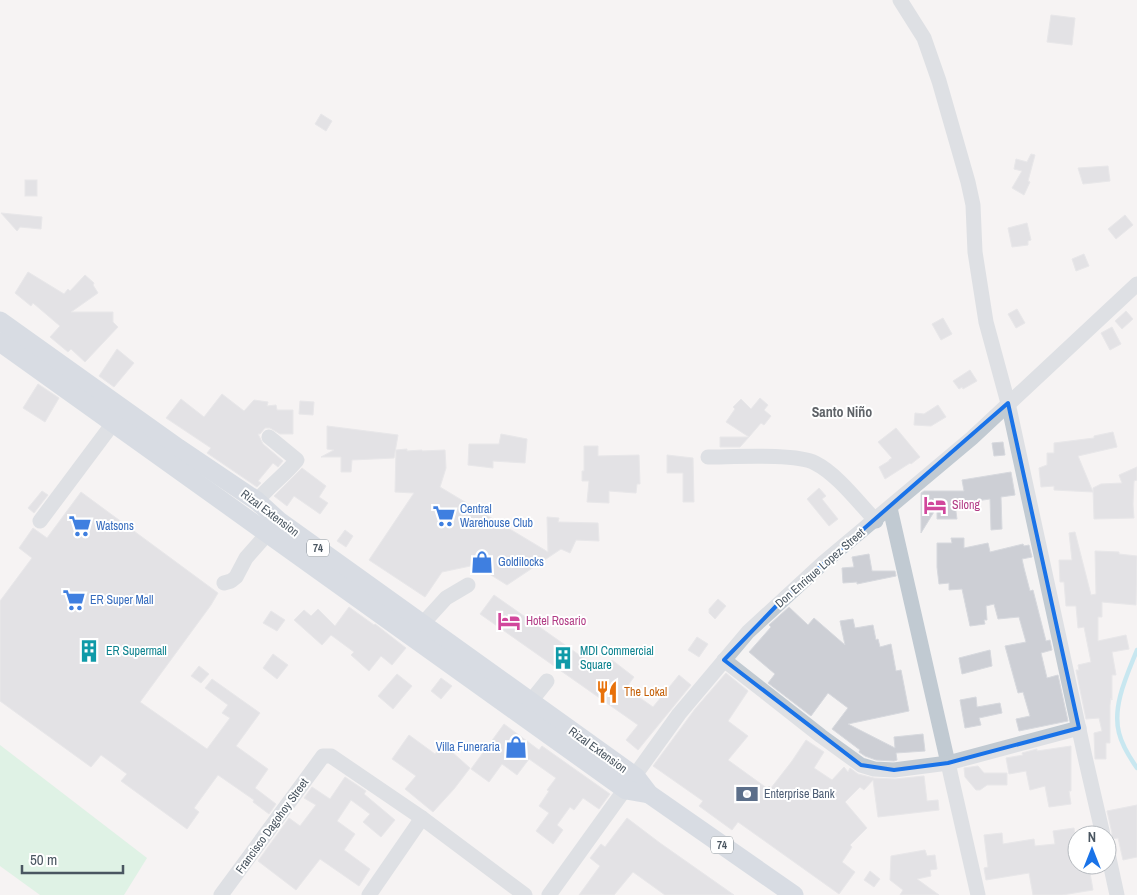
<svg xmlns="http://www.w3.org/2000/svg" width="1137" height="895" font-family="'Archivo Narrow',sans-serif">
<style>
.green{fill:#c3f1d5}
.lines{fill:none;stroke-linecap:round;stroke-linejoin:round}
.stream{stroke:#90daee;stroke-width:4.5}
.building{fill:#cdcfd5;stroke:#d7d9de}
.minor{stroke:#c1cad2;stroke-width:15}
.major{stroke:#b3c2d1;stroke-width:19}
.marked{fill:none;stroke:#1a73e8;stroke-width:4;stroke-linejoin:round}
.labels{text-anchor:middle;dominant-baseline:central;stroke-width:4;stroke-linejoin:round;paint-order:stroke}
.shield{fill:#fff;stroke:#808990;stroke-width:1}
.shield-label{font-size:11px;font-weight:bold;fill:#4a5661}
.hotel-label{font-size:12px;fill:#b23c85;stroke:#fff;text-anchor:start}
.shop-label{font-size:12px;fill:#366cbe;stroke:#fff;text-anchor:start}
.street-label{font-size:12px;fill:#4a5661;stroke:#fff}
.culture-label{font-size:12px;fill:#0d838f;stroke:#fff;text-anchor:start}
.food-label{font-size:12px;fill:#c56008;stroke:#fff;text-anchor:start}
.service-label{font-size:12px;fill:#4e5e75;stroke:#fff;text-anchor:start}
.neighbourhood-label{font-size:14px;font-weight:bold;fill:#5f6368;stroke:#fff}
</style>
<rect width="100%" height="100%" fill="#f5f3f3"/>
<path class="green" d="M0,745L147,858L124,895H40L0,866Z"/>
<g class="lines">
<path class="stream" d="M1137,650C1127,675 1112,706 1119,733C1122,745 1130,758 1137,768"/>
</g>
<g class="building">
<path d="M1051,15L1075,18L1072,45L1047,42Z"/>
<path d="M321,114L332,121L326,131L315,124Z"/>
<path d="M1031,154L1035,155L1028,181L1030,182L1024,195L1012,188L1022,171L1014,169L1016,159L1027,162Z"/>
<path d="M1108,166L1110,181L1083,184L1078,168Z"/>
<rect x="25" y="180" width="12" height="16"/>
<path d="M1,213L42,217L41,229L20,227L17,231Z"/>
<path d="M1125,215L1133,225L1116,239L1108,229Z"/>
<path d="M1027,223L1031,240L1028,241V245L1012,247L1008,228Z"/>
<path d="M1084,254L1089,266L1076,271L1072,259Z"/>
<path d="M28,272L64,294L68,289L70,291L85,275L94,283L93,285L98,293L71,312H113V322L118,327L85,362L71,349L68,352L50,337L60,326L33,303L31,306L15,293Z"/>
<path d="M1017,309L1025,323L1016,328L1008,314Z"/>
<path d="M1126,311L1133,319L1122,329L1115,321Z"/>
<path d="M943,318L952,334L941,340L932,324Z"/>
<path d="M1112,327L1121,344L1110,350L1101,333Z"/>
<path d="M117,349L134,363L114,387L99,376Z"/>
<path d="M970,370L977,381L963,389L962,387L959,389L953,381Z"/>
<path d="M38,384L59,398L45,422L23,408Z"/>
<path d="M222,394L244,411L254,400L268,402L267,406L276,405L277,410H293V434H280L270,428H265L260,434H258L263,444L283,461L278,467L273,463L258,481L261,483L257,487L207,453L211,448L166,418L181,399L204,417Z"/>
<path d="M760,398L768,405L764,410L771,416L764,425L761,423L749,437L726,422L735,409L733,407L741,399L751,409Z"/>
<path d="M300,401L314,402L313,415L299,414Z"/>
<path d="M938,405L946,417L931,426L914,425L915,413L924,414Z"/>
<path d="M327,426L398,435L394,458L352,460L351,472H341V457H321L334,450L327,449Z"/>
<path d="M896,428L920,457L911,464L910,463L885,479L879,467L889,461V460L892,458L878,442Z"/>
<path d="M1113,432L1117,447L1078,456L1093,492L1054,490V486L1041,487L1039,468L1047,465V453H1054V443L1094,438V436Z"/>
<path d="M501,434L527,439L525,463L493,461V468L468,465L469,444H499Z"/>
<path d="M720,437H749L740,447H720Z"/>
<path d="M1003,442L1005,455L994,456L992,443Z"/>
<path d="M584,446H598V456L639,455L640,484H637L636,493L609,491V503L587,502L589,481H582V471H584Z"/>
<path d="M407,449V451L422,450V451L445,450L446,468L440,487L548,552L547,517L559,518L558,522L598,523L599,541L576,540L570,553L561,549L507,585L475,565L442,572L425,597L369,560L414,493L395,492L396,450Z"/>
<path d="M667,455L693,458L694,502H683V473H667Z"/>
<path d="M1137,467V480L1134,481L1133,504L1134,518L1094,519L1093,488L1101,484L1122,483L1119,475Z"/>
<path d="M302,468L326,486L319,497L328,503L320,514L294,496L287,506L274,496Z"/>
<path d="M1011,472L1015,495L1001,497L1002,529L991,530L990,499L955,504L957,519H937V507L921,533V493L924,491H964L962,480Z"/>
<path d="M819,488L826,496L822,499L838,519L829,526L807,499Z"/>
<path d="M42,491L48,495L34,513L28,508Z"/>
<path d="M81,492L218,593L211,605L140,702L207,749L230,718L222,713L228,705L205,688L212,679L260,713L236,746L268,769L255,788L276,804L269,814L253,802L254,800L218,775L194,808L199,812L187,829L121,781L127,774L101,755L91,767L0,701V601L32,558L19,548L33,528L47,538Z"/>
<path d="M345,530L353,536L346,547L337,541Z"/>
<path d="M1075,532L1091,595L1096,594L1095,551L1119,552V554L1137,556L1136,605L1102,602V617H1098V641L1126,635L1129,649L1112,652L1116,675H1112V700L1111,698L1110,705V743H1106V759H1095L1094,733L1102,731L1099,718L1086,719L1076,670H1079L1078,665L1091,662L1084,627L1078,628L1076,606H1066L1064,582H1060L1059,560H1072L1069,533Z"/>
<path d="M951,538H964V548L988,543L990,552L1023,544L1024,546L1029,545L1032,557L1022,559L1024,568L1030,591L1033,590L1046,641L1050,640L1052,650L1041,653L1047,678L1058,675L1068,721L1019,731L1016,719L1030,716L1023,692L1018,693L1005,646L1026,642L1019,617L998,619L994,604L986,606L987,620H984L985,624L970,626L962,589L949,590V583L939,584L937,567V543H952Z"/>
<path d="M869,554L872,571H895L896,576L857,584V582L843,583L842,568L854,567L852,557Z"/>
<path d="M494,595L602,671L612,660L634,677L626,688L653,707L679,675L691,685L638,750L626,740L638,725L480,614Z"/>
<path d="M718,599L726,606L715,619L709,613V609Z"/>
<path d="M349,607L374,625L375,624L406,648L392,665L381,656L369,671L351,655L354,652L331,635L322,645L294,620L304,610L311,616L318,609L335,626Z"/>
<path d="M789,607L808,625L814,618L845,645L840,621L853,619L855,628L873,625L876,640L878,639L880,647L891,644L896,671L901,670L909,711L848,724L895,748L894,737L923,734L925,751L896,753L897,760L894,761L876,760L865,756L859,752L860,750L832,729L848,708L828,693L811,716L768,683L775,674L749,652L771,627L769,625Z"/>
<path d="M271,611L285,620L277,631L263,623Z"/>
<path d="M697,637L708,644L699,657L688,650Z"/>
<path d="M990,650L992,666L962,674L959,658Z"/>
<path d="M273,654L288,665L277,679L263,668Z"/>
<path d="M199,666L209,674L201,683L191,676Z"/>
<path d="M726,673L748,691L728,721L748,736L728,760L768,789L769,786L771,788L792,761L806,740L824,752L814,768L832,780L844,767L848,772L850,768L858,774L874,778L895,779L924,776L927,801L938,800L939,810L878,817L873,780L864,790L860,787L845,802L867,828L850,845L852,847L842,862L855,872L839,894L738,822L732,830L699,806L703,801L653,766L695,709Z"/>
<path d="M397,674L412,686L393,709L378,696Z"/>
<path d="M441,678L452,686L441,699L431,691Z"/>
<path d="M976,697L977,707L1000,703L1002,713L979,718L981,725L965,728L960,700Z"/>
<path d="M504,724L539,750L542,746L610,794L599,809L583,798L574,810L570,807L557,825L563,830L553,844L536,831L549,813L539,806L549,791L547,790L556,778L529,759L517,775L502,764L489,782L471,769Z"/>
<path d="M409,735L435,754L443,744L470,768L454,789L433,812L405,789L416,776L392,759Z"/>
<path d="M1071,746V791H1069L1071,804L1049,807L1045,786L1030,790L1026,771L1009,774L1006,758L1023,755L1022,753L1037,749V751Z"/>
<path d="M978,766L984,773H1007V785H987L980,790H976L965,777L964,768Z"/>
<path d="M345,777L366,791L364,794L395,820L381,837L363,822L370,814L351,800L337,821L355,834L344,850L370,869L359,886L320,859L296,890L258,861L289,818L300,826L316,805L304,798L312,787L330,799Z"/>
<path d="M1137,805V857L1123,860L1118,838L1111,839L1112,833L1107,811Z"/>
<path d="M627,818L660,843L734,895H665L633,872L614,895H579L600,866L590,858L601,844L605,847Z"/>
<path d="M1074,828L1077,849V865H1083L1084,868L1089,867L1093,890L1062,895H1033L1029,873L986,880L984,868L988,867L984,835L1002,833L1003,844L1034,839L1035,846L1055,844L1053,831Z"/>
<path d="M925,850L927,856L935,855L937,869L930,870L931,876L917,879L939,895H900L903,890L890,880L891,856Z"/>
<path d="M870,871L880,879L874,887L864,880Z"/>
</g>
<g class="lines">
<g class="minor">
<path d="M900,0L924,38L939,81L968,182L973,205L975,252L986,322L1008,403L1085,757L1103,835"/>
<path d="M708,457C732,457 796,453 815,463C837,474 858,502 876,521"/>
<path d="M257,501C269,486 285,475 297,460L269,437"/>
<path d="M890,508L978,895"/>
<path d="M40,521L120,414"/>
<path d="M224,583L231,581L236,577L246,558L275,525"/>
<path d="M416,631L446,598L468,585"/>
<path d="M724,660L821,736L861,765L874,769L894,770L948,763L1079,728"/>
<path d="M531,701L547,681"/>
<path d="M1107,849L1117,895"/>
<path d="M221,895L323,756H331L422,818L525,895"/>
<path d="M369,895L422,818"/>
<path d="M549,895L679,714L748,632L823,563L972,438L1137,284"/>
</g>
<g class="major">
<path d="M0,321L178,448L257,501L279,521L636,777L649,794L794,895"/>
<path d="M0,342L626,790L649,794"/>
</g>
</g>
<path d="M0 0H1137V895H0ZM1008,403L1079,728L948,763L894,770L861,765L724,660L781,601Z" fill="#f5f3f3" fill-opacity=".55" fill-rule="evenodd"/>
<path class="marked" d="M1008,403L1079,728L948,763L894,770L861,765L724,660L781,601Z"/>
<defs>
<symbol id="hotel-bare" viewBox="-9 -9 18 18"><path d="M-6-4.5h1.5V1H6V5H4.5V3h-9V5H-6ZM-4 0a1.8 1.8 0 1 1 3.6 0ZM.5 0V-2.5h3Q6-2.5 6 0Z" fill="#d1479c" stroke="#fff" stroke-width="2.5" paint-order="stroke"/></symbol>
<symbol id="supermarket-bare" viewBox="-9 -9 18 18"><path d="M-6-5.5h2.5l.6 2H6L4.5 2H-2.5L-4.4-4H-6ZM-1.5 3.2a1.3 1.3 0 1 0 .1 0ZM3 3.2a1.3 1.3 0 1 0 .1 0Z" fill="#3f7fe0" stroke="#fff" stroke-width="2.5" paint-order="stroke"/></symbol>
<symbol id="shop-bare" viewBox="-9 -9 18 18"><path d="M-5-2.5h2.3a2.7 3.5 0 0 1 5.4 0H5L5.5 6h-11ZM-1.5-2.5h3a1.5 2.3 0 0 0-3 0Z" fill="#3f7fe0" stroke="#fff" stroke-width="2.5" paint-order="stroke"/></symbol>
<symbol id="building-bare" viewBox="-9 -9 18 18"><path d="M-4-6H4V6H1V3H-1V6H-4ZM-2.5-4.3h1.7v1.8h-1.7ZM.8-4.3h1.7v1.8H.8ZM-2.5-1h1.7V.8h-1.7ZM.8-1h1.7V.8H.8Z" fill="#0f9aa8" stroke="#fff" stroke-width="2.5" paint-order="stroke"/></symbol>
<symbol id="restaurant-bare" viewBox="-9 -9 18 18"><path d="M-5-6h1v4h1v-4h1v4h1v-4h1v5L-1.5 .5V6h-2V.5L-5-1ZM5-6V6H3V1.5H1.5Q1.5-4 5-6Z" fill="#e8710a" stroke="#fff" stroke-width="2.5" paint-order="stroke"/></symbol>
<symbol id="bank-bare" viewBox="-9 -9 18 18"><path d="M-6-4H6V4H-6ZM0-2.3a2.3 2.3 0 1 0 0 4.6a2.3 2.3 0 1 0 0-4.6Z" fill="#5c6f8a" stroke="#fff" stroke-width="2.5" paint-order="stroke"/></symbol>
</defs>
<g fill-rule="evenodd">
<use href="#hotel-bare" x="919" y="489" width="32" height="32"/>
<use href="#supermarket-bare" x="428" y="500" width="32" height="32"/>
<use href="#supermarket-bare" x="64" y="510" width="32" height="32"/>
<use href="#shop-bare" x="466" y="546" width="32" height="32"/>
<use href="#supermarket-bare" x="58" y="584" width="32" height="32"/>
<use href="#hotel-bare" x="493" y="605" width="32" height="32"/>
<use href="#building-bare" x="73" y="635" width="32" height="32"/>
<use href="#building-bare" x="547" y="642" width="32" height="32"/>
<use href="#restaurant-bare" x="591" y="676" width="32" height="32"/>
<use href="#shop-bare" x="500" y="731" width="32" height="32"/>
<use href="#bank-bare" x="731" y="778" width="32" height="32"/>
</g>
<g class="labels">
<g class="shield">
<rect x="307" y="539.5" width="22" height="17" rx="4"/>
<rect x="711" y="836.5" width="22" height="17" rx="4"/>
</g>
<g class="shield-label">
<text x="318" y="548">74</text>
<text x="722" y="845">74</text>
</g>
<g class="hotel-label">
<text x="952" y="505">Silong</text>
<text x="526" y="621">Hotel Rosario</text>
</g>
<g class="shop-label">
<text x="460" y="509">Central<tspan x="460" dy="14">Warehouse Club</tspan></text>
<text x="96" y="526">Watsons</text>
<text x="498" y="562">Goldilocks</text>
<text x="90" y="600">ER Super Mall</text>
<text x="500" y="747" text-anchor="end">Villa Funeraria</text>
</g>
<g class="street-label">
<text transform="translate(270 513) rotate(37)">Rizal Extension</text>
<text transform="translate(820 568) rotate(-41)">Don Enrique Lopez Street</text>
<text transform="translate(598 750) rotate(36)">Rizal Extension</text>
<text transform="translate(272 826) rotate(-54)">Francisco Dagohoy Street</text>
</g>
<g class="culture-label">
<text x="106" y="651">ER Supermall</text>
<text x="580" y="651">MDI Commercial<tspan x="580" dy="14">Square</tspan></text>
</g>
<g class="food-label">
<text x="624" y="692">The Lokal</text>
</g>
<g class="service-label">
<text x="764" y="794">Enterprise Bank</text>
</g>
<g class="neighbourhood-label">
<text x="842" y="412">Santo Niño</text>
</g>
</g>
<g transform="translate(1092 850)"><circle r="24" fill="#ffffff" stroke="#b7bbc0"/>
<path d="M0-4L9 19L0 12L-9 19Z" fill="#1a73e8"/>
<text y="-8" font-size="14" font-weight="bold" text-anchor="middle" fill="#4a5661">N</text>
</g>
<path d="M22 865v8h101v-8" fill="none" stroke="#4a5661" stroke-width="2.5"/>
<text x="30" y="865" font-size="15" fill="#4a5661" stroke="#ffffff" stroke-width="4" paint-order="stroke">50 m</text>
</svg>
